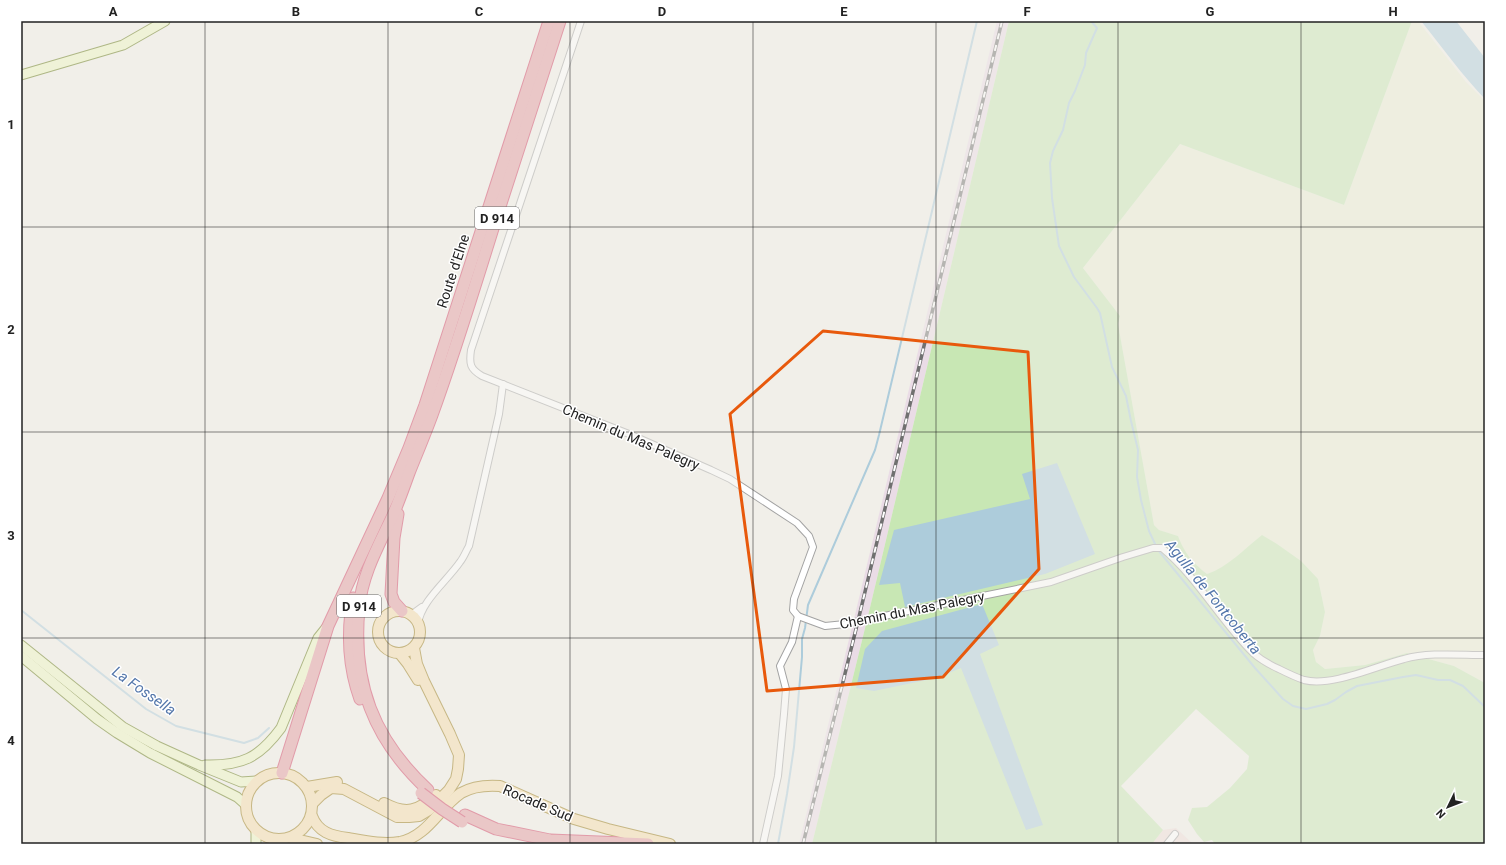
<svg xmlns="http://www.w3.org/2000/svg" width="1506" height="865" font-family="Roboto,sans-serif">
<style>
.commercial{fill:#f0ddda}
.industrial{fill:#eadce6}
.farmland{fill:#eaeed6}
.grass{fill:#c8e7b4}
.water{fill:#adccdb}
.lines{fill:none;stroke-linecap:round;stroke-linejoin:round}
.stream{stroke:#adccdb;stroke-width:2}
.street-casing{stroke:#a3a3a3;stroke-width:8}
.secondary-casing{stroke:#5f740d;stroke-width:11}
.primary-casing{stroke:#94740b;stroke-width:12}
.highway-casing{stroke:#cf365b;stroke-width:13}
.street{stroke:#fff;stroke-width:6}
.secondary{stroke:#eef6c2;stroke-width:9}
.primary{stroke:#f6dca9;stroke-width:10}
.highway{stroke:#e2979e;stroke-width:11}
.rail-casing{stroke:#707070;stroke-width:3.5}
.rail{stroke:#fff;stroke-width:2;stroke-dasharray:6;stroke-linecap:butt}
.highway-bridge-casing{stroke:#cf365b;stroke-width:13;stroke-linecap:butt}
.highway-bridge{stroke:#e2979e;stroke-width:11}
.marked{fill:none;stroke:#e8590c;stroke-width:3;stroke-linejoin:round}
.grid{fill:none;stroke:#222;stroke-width:1;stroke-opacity:0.55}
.labels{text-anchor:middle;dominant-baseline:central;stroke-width:3;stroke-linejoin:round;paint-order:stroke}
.shield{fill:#fff;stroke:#646464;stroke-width:1}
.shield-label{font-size:13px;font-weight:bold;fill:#222}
.street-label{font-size:14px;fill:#222;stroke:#fff}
.water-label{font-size:15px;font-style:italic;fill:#5477ab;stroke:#fff}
.neatline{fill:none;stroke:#222;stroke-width:1.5}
.grid-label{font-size:13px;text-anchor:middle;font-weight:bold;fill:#222}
</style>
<rect width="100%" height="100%" fill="#f1efe9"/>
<path class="commercial" d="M1176,828L1193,844H1152L1163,830Z"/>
<g class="industrial">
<path d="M997,21H1009L868,616L854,619Z"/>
<path d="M866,624L812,844H799L852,627Z"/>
</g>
<path class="farmland" d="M1412,21H1418L1466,82L1485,101V683L1454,666L1407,653L1365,665L1325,669L1316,662L1313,650L1320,636L1325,612L1318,579L1262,536L1228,564L1216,571L1207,574L1192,562L1183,550L1178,536L1159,530L1154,525L1118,324L1120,316L1083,268L1180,144L1344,205Z"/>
<path class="grass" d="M1009,21H1412L1344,205L1180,144L1083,268L1120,316L1118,324L1154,525L1159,530L1178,536C1185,554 1192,562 1207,574C1228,567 1244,549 1262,535L1277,544L1301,561L1318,579L1325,612L1320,636L1313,650L1316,662L1325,669L1365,665L1407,653L1454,666L1485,683V844H1215L1212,840L1204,842L1197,834L1188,820L1192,808L1207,807L1230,788L1247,769L1249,756L1196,709L1121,786L1163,830L1152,844H812L868,616Z"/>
<g class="water">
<path d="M1421,21H1456L1485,58V99C1462,75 1442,47 1421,21Z"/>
<path d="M1057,463L1095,554L1045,574L905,607L900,583L879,585L894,530L1030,499L1022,474Z"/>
<path d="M982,604L999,645L980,654L1043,825L1026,830L961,668L936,678L874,691L856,688L865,649L882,631Z"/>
</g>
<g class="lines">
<g class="stream">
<path d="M1091,21L1097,28L1086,53L1085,65L1075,91L1069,103L1063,130L1053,151L1050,163L1052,198L1059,246L1074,277L1097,308L1100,313L1112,367L1126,396L1131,421L1138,450L1137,477L1141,500L1149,531L1156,546"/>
<path d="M1158,550L1255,668L1283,699L1293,706L1306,709L1327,704L1335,700L1346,692L1357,686L1403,677L1416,675L1438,680H1450L1463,686L1485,707"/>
<path d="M21,610L146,709L176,726L244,743L258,738L269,728"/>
<path d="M778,844L787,794L794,747L802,657V639L805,628L808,605L875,450L879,435L977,21"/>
</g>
<defs>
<g id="street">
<path d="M581,21L471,350C469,364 470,369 482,376L629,434L711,470L730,479L797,523L809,536L813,547L794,599L793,610L798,616L825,626L845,624L1051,582L1123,557L1153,548H1162C1198,578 1220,620 1253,653C1260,659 1270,665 1279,669C1287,673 1295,677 1304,680C1332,687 1376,666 1404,659C1429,652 1459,655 1485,655"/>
<path d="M411,615L422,607"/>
<path d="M418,624C421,601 447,581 460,562C464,557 466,551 469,546L499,414L503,384"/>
<path d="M763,844L778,776L784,714L786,689L780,666L792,642L798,616"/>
<path d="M1167,844L1175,834"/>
</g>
<g id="secondary">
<path d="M21,75L123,45L165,21"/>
<path d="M21,645L123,727L157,746L199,765L241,782L257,781"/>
<path d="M21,656L97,719L117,733L150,753L237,797L246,805"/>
<path d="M205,765C242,766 259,758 281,728L318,638L326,628"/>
<path d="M256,830V844"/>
<path d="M274,844L278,840"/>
</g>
<g id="primary">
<circle cx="399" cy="632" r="21"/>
<path d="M400,654L408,664L418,680"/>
<circle cx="279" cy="806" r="33"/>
<path d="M307,787L337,782"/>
<path d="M313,803L321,795L331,788L344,789L397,817H409L419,816L429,810L449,790L456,779L458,769L459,755L450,734L424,681L417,664L414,648"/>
<path d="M384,803C406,815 418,811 436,795"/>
<path d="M312,816C318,832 331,836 348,838C365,841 383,845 400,842C428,836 439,808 461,793C473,786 486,785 500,786L574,819L608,829L670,844"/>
<path d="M291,838L317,844"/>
</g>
<g id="highway">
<path d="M398,514L394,538L391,594L394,602L402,611"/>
<path d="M353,598C347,632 348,666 360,699"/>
<path d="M282,773L328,626L388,498L409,448L425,405L549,21"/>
<path d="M428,790C373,739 352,683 359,608C362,574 379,545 393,515C399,501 404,487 409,473C417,453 425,434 432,415C455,352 475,286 495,222C517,155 538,88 560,21"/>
<path d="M465,815L496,829L550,840L648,844"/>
</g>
</defs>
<use href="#street" class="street-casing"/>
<use href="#secondary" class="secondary-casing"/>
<use href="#primary" class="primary-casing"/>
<use href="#highway" class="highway-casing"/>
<use href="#street" class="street"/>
<use href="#secondary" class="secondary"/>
<use href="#primary" class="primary"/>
<use href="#highway" class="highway"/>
<defs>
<path id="rail" d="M803,844L858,621L1002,21"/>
</defs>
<use href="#rail" class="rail-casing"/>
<use href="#rail" class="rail"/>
<defs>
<path id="highway-bridge" d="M421,793L442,809L462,822"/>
</defs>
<use href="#highway-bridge" class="highway-bridge-casing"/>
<use href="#highway-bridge" class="highway-bridge"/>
</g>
<path d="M0 0H1506V865H0ZM823,331L1028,352L1039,569L943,677L767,691L730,414Z" fill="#f1efe9" fill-opacity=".55" fill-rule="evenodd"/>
<path class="marked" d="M823,331L1028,352L1039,569L943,677L767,691L730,414Z"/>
<path class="grid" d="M205,21V844M388,21V844M570,21V844M753,21V844M936,21V844M1118,21V844M1301,21V844M21,227H1485M21,432H1485M21,638H1485"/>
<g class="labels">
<g class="shield">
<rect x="475" y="207" width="44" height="22" rx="3"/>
<rect x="337" y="595" width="44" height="22" rx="3"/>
</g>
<g class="shield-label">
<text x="497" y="218">D 914</text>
<text x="359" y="606">D 914</text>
</g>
<g class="street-label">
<text transform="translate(453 271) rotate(-72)">Route d'Elne</text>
<text transform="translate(631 437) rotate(23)">Chemin du Mas Palegry</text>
<text transform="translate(912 610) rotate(-11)">Chemin du Mas Palegry</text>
<text transform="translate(538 803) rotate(23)">Rocade Sud</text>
</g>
<g class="water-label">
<text transform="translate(1213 597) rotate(51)">Agulla de Fontcoberta</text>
<text transform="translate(144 691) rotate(35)">La Fossella</text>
</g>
</g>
<rect width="1506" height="865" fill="none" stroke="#ffffff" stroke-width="44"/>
<g transform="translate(1448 807) rotate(227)" stroke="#ffffff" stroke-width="3" paint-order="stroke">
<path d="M0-3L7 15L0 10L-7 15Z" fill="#222222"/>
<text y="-6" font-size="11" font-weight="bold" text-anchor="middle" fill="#222222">N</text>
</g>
<rect x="22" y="22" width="1462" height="821" class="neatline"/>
<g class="grid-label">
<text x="113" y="16">A</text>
<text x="296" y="16">B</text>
<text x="479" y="16">C</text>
<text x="662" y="16">D</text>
<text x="844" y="16">E</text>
<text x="1027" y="16">F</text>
<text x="1210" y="16">G</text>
<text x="1393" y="16">H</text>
<text x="11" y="129">1</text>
<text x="11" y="334">2</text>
<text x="11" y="540">3</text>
<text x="11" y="745">4</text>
</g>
</svg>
